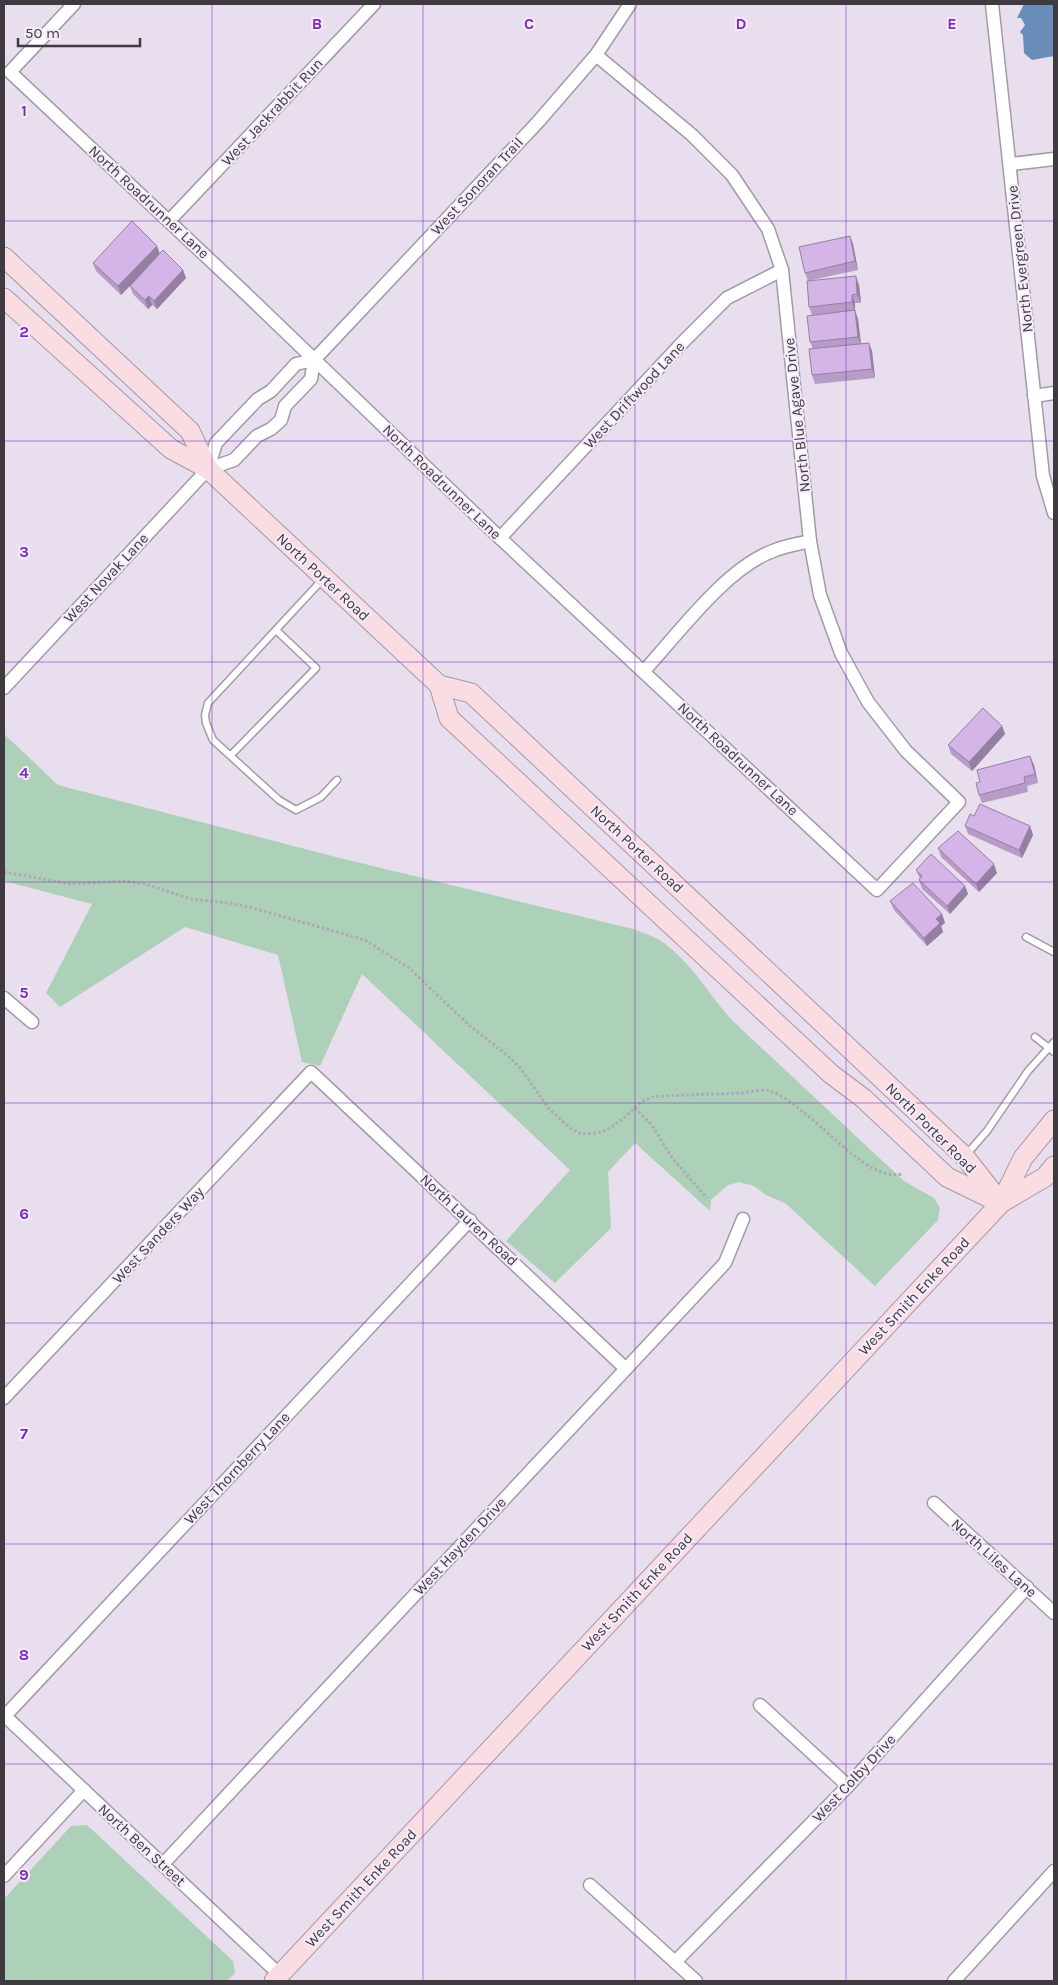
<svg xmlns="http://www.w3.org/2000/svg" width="1058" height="1985" font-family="Karla,sans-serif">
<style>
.green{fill:#add0b9}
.water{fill:#6a8cb9}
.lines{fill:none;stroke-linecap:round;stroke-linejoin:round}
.lane-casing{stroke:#a39aa7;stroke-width:9}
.street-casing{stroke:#a39aa7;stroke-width:15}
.secondary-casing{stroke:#a39aa7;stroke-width:21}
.path{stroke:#afa7b3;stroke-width:3;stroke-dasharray:2.5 2.5;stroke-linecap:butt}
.lane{stroke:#fff;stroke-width:6}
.street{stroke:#fff;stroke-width:12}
.secondary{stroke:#fadce3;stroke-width:19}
.wall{fill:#b79cc7}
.shaded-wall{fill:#957fa2}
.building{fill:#d5b5e7;stroke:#957fa2}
.grid{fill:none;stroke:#7b2cbf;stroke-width:1;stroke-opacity:0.55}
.labels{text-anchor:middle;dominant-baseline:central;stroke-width:4;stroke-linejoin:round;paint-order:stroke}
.street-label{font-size:15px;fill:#3e3a40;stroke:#f5ebfa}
.grid-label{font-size:16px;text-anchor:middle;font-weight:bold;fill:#7b2cbf;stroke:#f5ebfa;stroke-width:4;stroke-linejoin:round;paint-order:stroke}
</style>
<rect width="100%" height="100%" fill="#e8deed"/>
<g class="green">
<path d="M4,734L58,785L336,857L633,929C643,933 656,937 664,943C694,965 711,999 736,1024L904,1181L934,1198L940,1208L938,1220L875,1286L785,1203L766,1195L754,1186L739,1182L728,1185L711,1200L710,1211L635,1143L608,1172L611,1228L555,1283L506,1241L570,1170L362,974L320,1066L302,1062L278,955L185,927L60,1007L46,993L92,904L4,881Z"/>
<path d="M87,1825L233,1961L235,1973L227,1981H4V1899L71,1826Z"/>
</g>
<path class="water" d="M1024,4H1054V56L1032,60L1024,53L1023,35L1020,32L1025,25L1021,18H1017Z"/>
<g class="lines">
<defs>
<g id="lane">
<path d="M323,579L208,703L205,715L206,723L213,740L279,800L296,810L321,797L337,780"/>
<path d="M231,755L316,668L276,630"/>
<path d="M1026,937L1054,952"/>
<path d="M1035,1037L1054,1052"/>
<path d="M966,1155L987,1131L1028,1071L1054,1042"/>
</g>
<g id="street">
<path d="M74,4L10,72L244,292L500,538L877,890L959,802L906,751L868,702L841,653L820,595L810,541L782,270L768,229L732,175L692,135L596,55"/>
<path d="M992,4L1043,476L1054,513"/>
<path d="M1011,164L1054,159"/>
<path d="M169,221L374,4"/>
<path d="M1034,396L1054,393"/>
<path d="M208,469L234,460L257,436L271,429L281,420L285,406L311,379L314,360"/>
<path d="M500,538L681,344L727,298L782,270"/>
<path d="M644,671C678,634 726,568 773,551C784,546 798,544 810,541"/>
<path d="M4,688L208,469L216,443L258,399L271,391L296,364L314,360L538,122L596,55L630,4"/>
<path d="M4,998L32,1022"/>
<path d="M4,1398L311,1072L626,1369"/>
<path d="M934,1503L1054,1613"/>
<path d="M760,1705L848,1786"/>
<path d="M4,1715L280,1975"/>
<path d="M5,1716L470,1220"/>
<path d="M163,1864L725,1263L743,1219"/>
<path d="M4,1876L84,1790"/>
<path d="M590,1885L696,1981"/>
<path d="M675,1962L848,1786L1027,1587"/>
<path d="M954,1981L1054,1871"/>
</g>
<g id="secondary">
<path d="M4,257L190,431L208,469"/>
<path d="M4,298L171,449L208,469L439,685L471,693L965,1157L1001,1203"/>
<path d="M439,685L449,718L831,1074L863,1098L947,1177L998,1202"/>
<path d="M1001,1203L1023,1158L1054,1120"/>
<path d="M274,1981L1001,1203L1045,1177L1054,1166"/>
</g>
</defs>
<use href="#lane" class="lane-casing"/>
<use href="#street" class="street-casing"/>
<use href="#secondary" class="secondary-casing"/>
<g class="path">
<path d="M4,872L70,884L123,881L145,884L191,899L230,903L260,910L365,940L409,968L469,1025L507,1055L521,1069L549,1109L570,1128L581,1134L597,1133L607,1130L624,1118L641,1102L652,1097C681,1094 710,1095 740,1093C748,1093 762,1088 770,1091C810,1104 864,1184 902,1174"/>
<path d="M635,1108L651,1124L673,1159L707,1198"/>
</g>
<use href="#lane" class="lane"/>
<use href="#street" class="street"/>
<use href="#secondary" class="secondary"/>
</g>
<g class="wall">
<path d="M850,236L853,244L858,270L812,280L859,285L861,303H855V311L858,319L861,344L872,351L875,378L815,384L812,375L813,349L810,342L812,315L809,307L808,281L805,273Z"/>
<path d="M160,254L183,270L186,278L157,309L152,305L148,309L133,294L130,286L121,295L96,271L93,263Z"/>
<path d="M1002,726L1005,734L972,771L951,754L948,745Z"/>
<path d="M1034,765L1038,783L1027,786L1028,792L982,803L979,795Z"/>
<path d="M974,816L1030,826L1033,835L1022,858L968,834L965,826Z"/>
<path d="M938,848L997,873L979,892L941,857Z"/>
<path d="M916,870L965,886L968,894L950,914L922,889L919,880L920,879Z"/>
<path d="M890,901L942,914L945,923L941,926L943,932L927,946L894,910Z"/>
</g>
<g class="shaded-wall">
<path d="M850,236L853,244L858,270L855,261Z"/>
<path d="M157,246L160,254L121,295L118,286Z"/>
<path d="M183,270L186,278L157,309L154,301Z"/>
<path d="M856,276L859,285L861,303L857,294Z"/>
<path d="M852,295L855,303V311L852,302Z"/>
<path d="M149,296L152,305L148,309L145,300Z"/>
<path d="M855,310L858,319L861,345L858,337Z"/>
<path d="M869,343L872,351L875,378L872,369Z"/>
<path d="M1002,726L1005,734L972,771L969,762Z"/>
<path d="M1030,756L1034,765L1038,783L1035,774Z"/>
<path d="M1030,826L1033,835L1022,858L1019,850Z"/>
<path d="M994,864L997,873L979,892L976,884Z"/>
<path d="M965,886L968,894L950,914L947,906Z"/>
<path d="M942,914L945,923L941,926L943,932L927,946L924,938L936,919Z"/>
</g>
<g class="building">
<path d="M132,221L157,246L118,286L93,263Z"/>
<path d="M850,236L855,261L805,273L799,247Z"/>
<path d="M163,250L183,270L154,301L149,296L145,300L130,286Z"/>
<path d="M856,276L857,294L852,295V302L809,307L807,281Z"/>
<path d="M855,310L858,337L810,342L807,316Z"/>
<path d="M869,343L872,369L812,375L809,349Z"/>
<path d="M983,708L1002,726L969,762L948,745Z"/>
<path d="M1030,756L1035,774L1024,777L1025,783L979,795L976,783L980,782L977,770Z"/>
<path d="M980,804L1030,826L1019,850L965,826L970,814L974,816Z"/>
<path d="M958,831L994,864L976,884L938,848Z"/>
<path d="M931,854L965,886L947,906L919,880L922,876L916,870Z"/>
<path d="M913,883L942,914L936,919L940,923L924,938L890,901Z"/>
</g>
<path class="grid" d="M212,4V1981M423,4V1981M635,4V1981M846,4V1981M4,221H1054M4,441H1054M4,662H1054M4,882H1054M4,1103H1054M4,1323H1054M4,1544H1054M4,1764H1054"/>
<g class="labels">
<g class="street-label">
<text transform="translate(272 112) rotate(-47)">West Jackrabbit Run</text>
<text transform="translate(477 186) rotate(-47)">West Sonoran Trail</text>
<text transform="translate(149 202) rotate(43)">North Roadrunner Lane</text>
<text transform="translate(1020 259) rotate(-96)">North Evergreen Drive</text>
<text transform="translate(634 395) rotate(-47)">West Driftwood Lane</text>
<text transform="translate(797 415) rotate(-96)">North Blue Agave Drive</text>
<text transform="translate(442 482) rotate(44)">North Roadrunner Lane</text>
<text transform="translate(323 577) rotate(43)">North Porter Road</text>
<text transform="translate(106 578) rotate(-47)">West Novak Lane</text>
<text transform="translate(738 759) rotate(43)">North Roadrunner Lane</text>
<text transform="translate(637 849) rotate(43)">North Porter Road</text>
<text transform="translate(931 1128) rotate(45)">North Porter Road</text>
<text transform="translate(469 1220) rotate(43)">North Lauren Road</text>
<text transform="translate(158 1235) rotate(-47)">West Sanders Way</text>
<text transform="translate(914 1296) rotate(-47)">West Smith Enke Road</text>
<text transform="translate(237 1468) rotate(-47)">West Thornberry Lane</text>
<text transform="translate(460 1546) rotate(-47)">West Hayden Drive</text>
<text transform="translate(994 1558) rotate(42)">North Liles Lane</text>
<text transform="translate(637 1592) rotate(-47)">West Smith Enke Road</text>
<text transform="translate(854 1778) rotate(-47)">West Colby Drive</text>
<text transform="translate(142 1845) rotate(43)">North Ben Street</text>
<text transform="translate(361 1888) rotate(-47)">West Smith Enke Road</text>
</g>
</g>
<g class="grid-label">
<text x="317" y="29">B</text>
<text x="529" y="29">C</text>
<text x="741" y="29">D</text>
<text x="952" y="29">E</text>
<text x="24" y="116">1</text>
<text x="24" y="337">2</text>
<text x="24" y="557">3</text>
<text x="24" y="778">4</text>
<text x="24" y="998">5</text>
<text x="24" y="1219">6</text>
<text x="24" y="1439">7</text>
<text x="24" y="1660">8</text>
<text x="24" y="1880">9</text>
</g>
<rect width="1058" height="1985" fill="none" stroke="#3e3a40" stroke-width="10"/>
<path d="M18 38v8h122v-8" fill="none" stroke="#3e3a40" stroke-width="2.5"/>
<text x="25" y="38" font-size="15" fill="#3e3a40" stroke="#f5ebfa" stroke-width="4" paint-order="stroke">50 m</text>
</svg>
